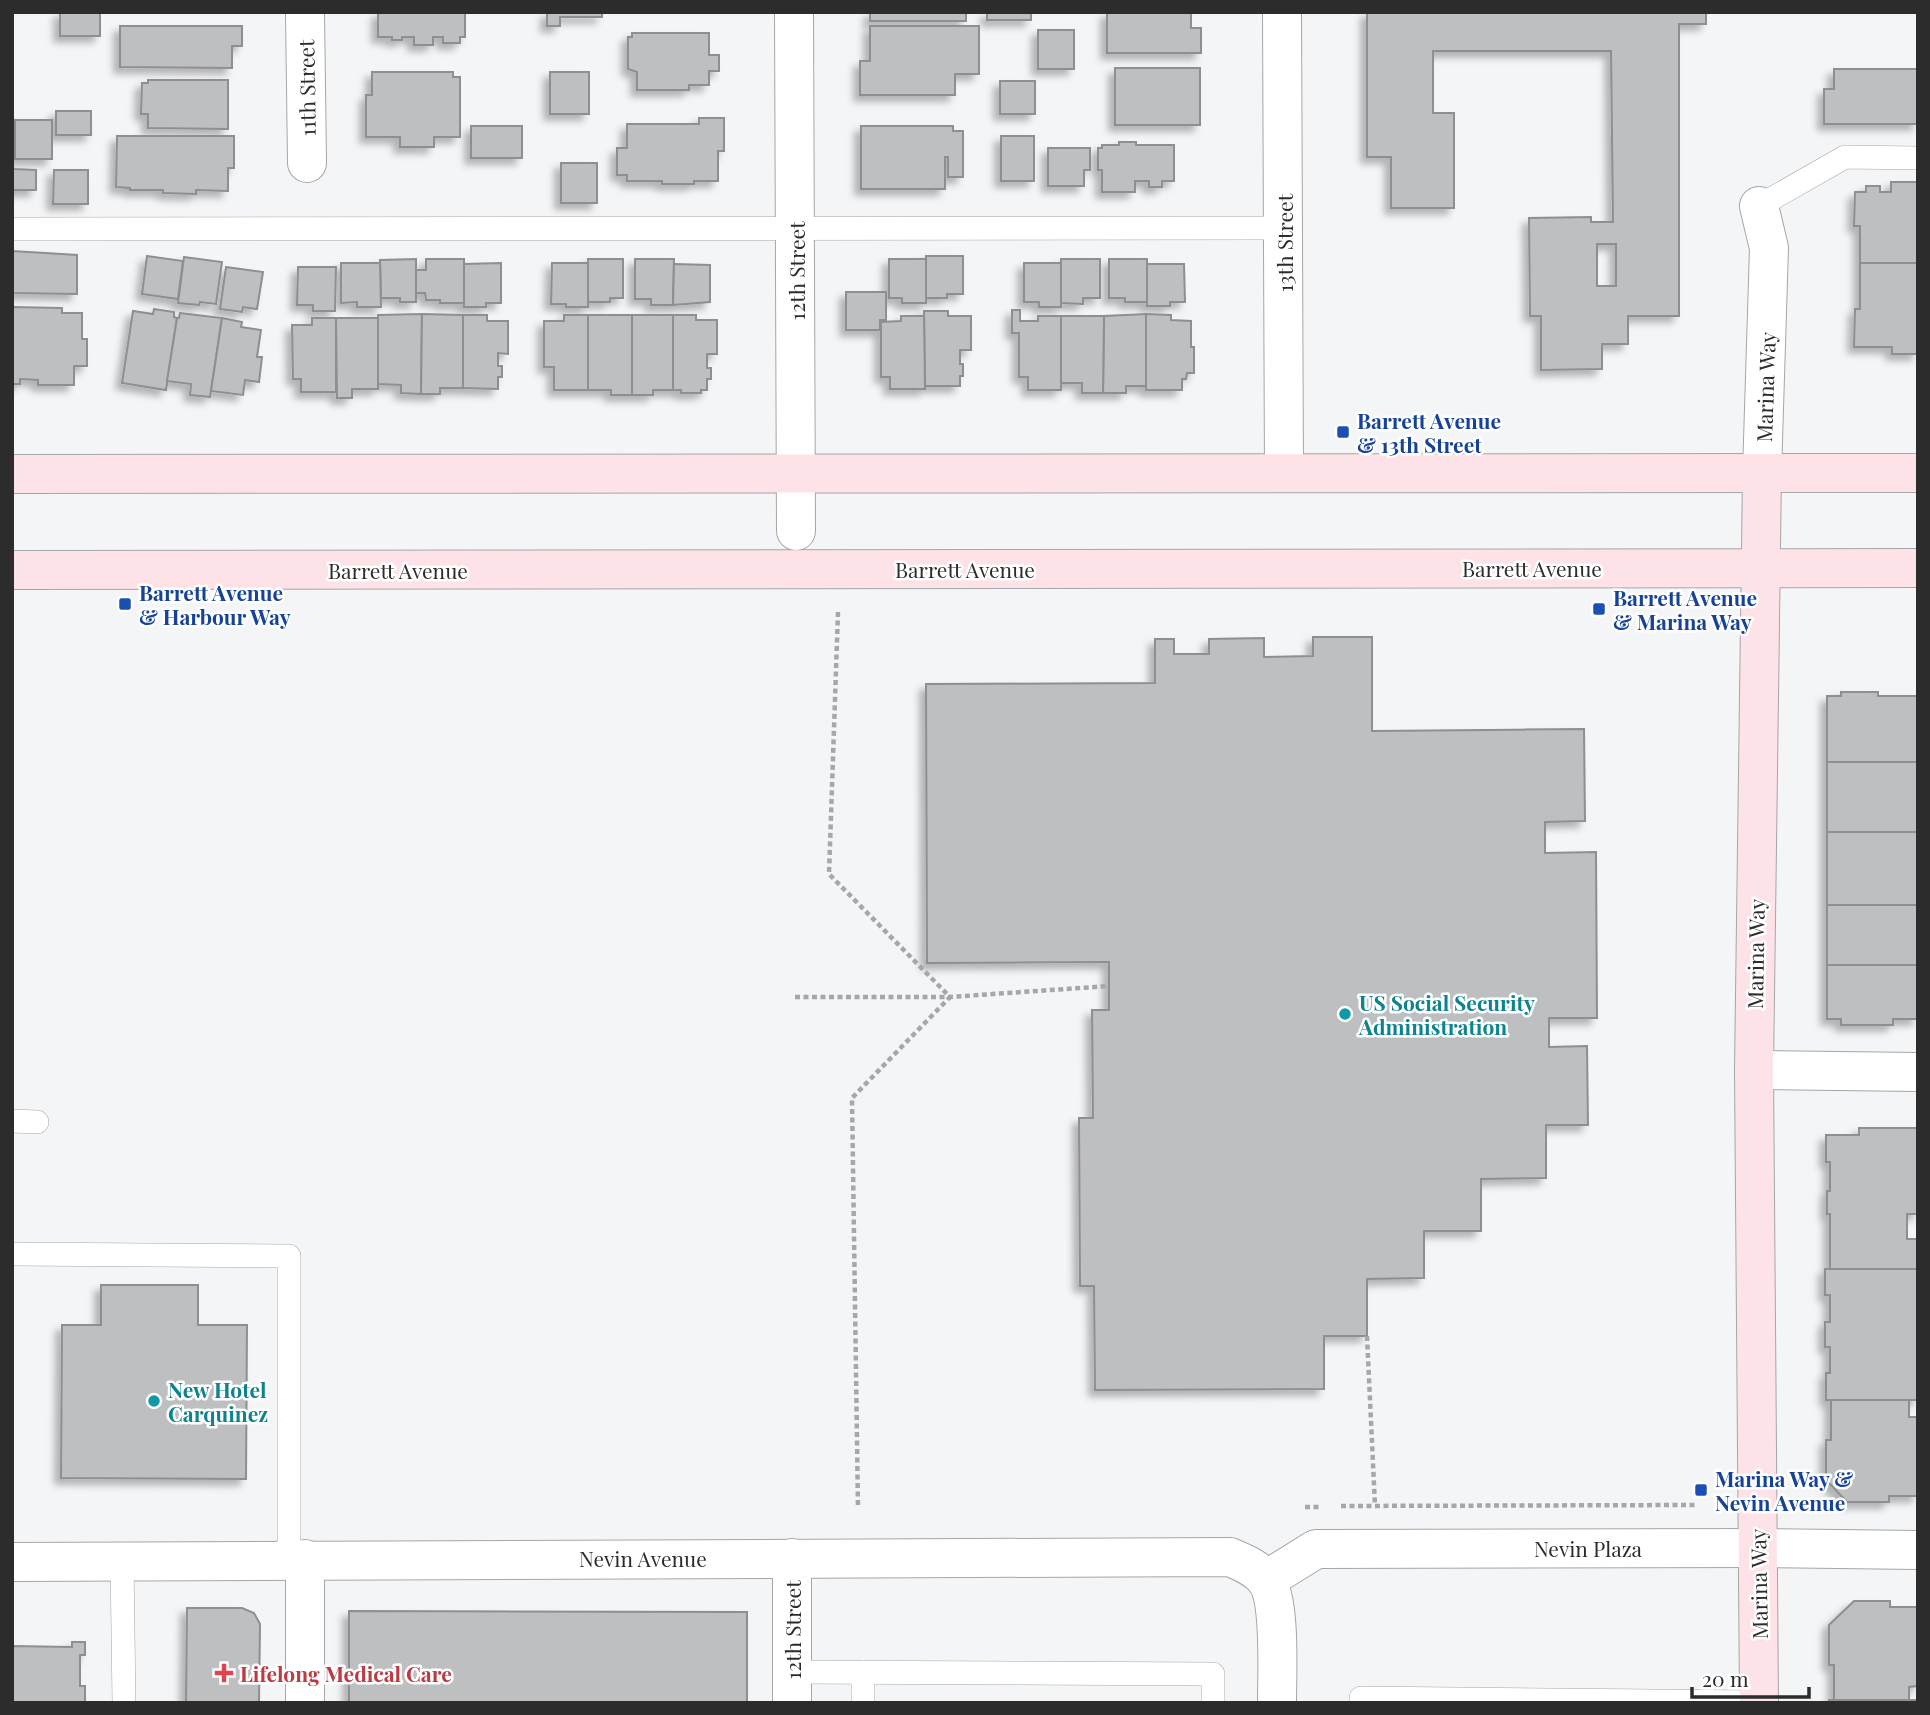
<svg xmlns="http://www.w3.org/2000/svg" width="1930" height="1715" font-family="'Playfair Display',serif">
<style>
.building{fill:#bebfc1;stroke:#8e8f90;stroke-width:2;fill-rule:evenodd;filter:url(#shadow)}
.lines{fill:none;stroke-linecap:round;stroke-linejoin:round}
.lane-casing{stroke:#a5a6a8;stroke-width:24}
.street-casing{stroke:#a5a6a8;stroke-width:40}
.secondary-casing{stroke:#a5a6a8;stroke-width:40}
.path{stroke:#a6a7a8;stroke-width:4.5;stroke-dasharray:5 3.5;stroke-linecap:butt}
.lane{stroke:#fff;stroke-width:23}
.street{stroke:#fff;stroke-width:38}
.secondary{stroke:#fde2e7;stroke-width:38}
.transit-dot{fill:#1a4fb4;stroke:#fff;stroke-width:2.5}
.culture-dot{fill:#0f9aa8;stroke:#fff;stroke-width:2.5}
.health-dot{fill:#e0444e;stroke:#fff;stroke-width:2.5}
.labels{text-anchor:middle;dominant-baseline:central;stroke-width:5;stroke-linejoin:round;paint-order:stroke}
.street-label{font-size:21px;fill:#2c2c2d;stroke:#fff}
.transit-label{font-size:21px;font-weight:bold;fill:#164399;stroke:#fff;text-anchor:start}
.culture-label{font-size:21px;font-weight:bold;fill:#0d838f;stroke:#fff;text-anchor:start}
.health-label{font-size:21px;font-weight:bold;fill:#be3a42;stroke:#fff;text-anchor:start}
</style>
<defs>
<filter id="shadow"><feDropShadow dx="-6" dy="6" stdDeviation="3.5" flood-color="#0004"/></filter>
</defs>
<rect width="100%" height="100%" fill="#f4f5f7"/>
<g class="building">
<rect x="60" y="12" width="40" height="24"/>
<path d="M378,12H465V37H460V43H443V37H433V45H414V37H402V40H392V37H378Z"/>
<path d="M547,12H602V17H560V26H547Z"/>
<rect x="870" y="12" width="96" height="9"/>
<rect x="987" y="12" width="44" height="8"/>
<path d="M1107,12H1191V28H1201V53H1107Z"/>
<path d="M1367,12H1706V24H1679V316H1628V344H1602V369L1541,370V316H1530L1529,218L1591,217V222H1613L1611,51H1433V113H1454V208H1391V157H1367ZM1597,244H1616V286H1597Z"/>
<path d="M120,26H242V46H232V68L120,67Z"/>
<path d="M870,26H979V74H955V95H860V61H870Z"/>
<rect x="1038" y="30" width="36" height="39"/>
<path d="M632,33H709V55H719V71H709V85H689V90H637V72L628,69V37H632Z"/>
<rect x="1115" y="68" width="85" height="57"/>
<path d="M1834,69H1918V124H1824V89H1834Z"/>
<path d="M372,72H453V77H460V137H434V147H400V137H366V95H372Z"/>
<rect x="550" y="72" width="39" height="42"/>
<path d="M148,80H228V129L148,128V114H141L142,83H148Z"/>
<rect x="1000" y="81" width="35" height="33"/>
<rect x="56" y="111" width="35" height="24"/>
<path d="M699,118H724V151H718V181H694V184H662V181H627V175H617V148H627V124H699Z"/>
<rect x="15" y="120" width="37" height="39"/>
<rect x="471" y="126" width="51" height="32"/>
<path d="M861,126H953V131H963V177H948V157H945V189H861Z"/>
<path d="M117,136H234V168H228V191L196,190V194L163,193V190H130V188L116,187Z"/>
<rect x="1001" y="136" width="33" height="45"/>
<path d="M1119,142H1136V145H1174V181H1162V187H1149V181H1135V192H1102V170H1098V148H1102V145H1119Z"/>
<path d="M1048,148H1090V170H1084V186H1048Z"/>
<rect x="561" y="163" width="36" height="40"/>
<path d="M12,164L14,169L36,170V190H13V203Z"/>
<path d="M54,170H88V204H53Z"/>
<path d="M1891,182H1918V263H1860V226H1854L1855,192H1866V186H1880V192H1891Z"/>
<path d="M12,251L77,255V294L12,293Z"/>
<path d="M147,256L183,261L178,299L142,294Z"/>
<path d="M926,256H963V294H947V298H926Z"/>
<path d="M184,257L222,262L216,304L200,302L199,305L178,303Z"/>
<path d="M416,259V302H400V298H381L380,260Z"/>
<path d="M426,259H464V303H440V300H426L425,293H416V270H426Z"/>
<path d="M588,259H623V298H610V302H588Z"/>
<path d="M635,259H674L673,305H651V299H635Z"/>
<path d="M889,259H926V303H902V298H889Z"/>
<path d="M1061,259H1100V298H1083V304L1061,303Z"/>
<path d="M1109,259H1147V302H1125V298H1109Z"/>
<path d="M341,263H380L381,307H357V302L341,303Z"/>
<path d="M501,263V303H486V307H464V264Z"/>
<path d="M552,263H588V307H566V304H551Z"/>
<path d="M1024,263H1061V307H1039V302H1024Z"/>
<path d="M1860,263H1918V354H1892V347H1854L1855,309H1860Z"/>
<path d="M674,264L710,265V302L673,305Z"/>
<path d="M1147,264H1184L1185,302H1170V306H1147Z"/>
<path d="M226,267L263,272L257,309L243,307L242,312L220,309Z"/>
<path d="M298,267H336L335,311H313V305H297Z"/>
<path d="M846,292H886V320H880V330H846Z"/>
<path d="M12,307L62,308V313H82V339H87V366H74V385H38V380L20,379V384H12Z"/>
<path d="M154,309L174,312V317L177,318L166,390L122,383L133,311L153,314Z"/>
<path d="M1012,310H1020V321H1038V316H1061V390H1028V377H1019V333H1012Z"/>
<path d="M924,311H948V316H971V350H960V364H963V376H960V386H925Z"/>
<path d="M180,313L222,318L210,397L190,395L191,384L167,381L177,318H179Z"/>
<path d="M422,314L421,394L401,393V385L378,384V315Z"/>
<path d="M422,314L463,315V388H440V394H421Z"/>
<path d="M1146,314V386H1126V393H1103L1104,316Z"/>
<path d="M1146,314L1171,315V320L1191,321V347H1194V373H1187L1186,379H1182V390H1146Z"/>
<path d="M463,315H487V321H508V354L498,353V366H502V377H498V389L463,388Z"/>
<path d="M564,315H588V390H554V367H544V321H564Z"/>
<path d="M588,315H632V395H611V390H588Z"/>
<path d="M632,315H673V390H653V395H632Z"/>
<path d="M673,315H696V320H717V354H707V368H711V379H707V390H701V393H681V390H673Z"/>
<path d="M901,316H924L925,389H890V377H881V322L901,321Z"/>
<path d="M1061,316H1104L1103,393H1082V383H1061Z"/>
<path d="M222,318L242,322L241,327L261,330L257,357H262L259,382L245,380L243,395L211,391Z"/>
<path d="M312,318H336V392H301V379H293L292,325H312Z"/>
<path d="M336,318H378V389H352V398H337Z"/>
<path d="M1313,637H1372V731L1584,729L1585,821L1545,822V853L1596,852L1597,1018H1549V1047L1587,1046L1588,1125H1546V1178L1481,1179V1231H1424V1278L1367,1279V1336H1324V1389L1095,1390L1094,1286H1080L1079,1118H1093L1092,1010H1109V962L927,963L926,684L1155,683V639H1174V654H1209V639L1264,638V657L1313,656Z"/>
<path d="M1841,692H1878V696H1918V762H1827V696H1841Z"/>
<rect x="1827" y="762" width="91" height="70"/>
<rect x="1827" y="832" width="91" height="73"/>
<rect x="1827" y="905" width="91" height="60"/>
<path d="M1827,965H1918V1019H1893V1025H1841V1019H1827Z"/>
<path d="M1859,1128H1918V1214H1907V1239H1918V1269H1830V1214H1827V1191H1830V1162H1826V1135H1859Z"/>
<path d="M1825,1269H1918V1400H1826V1373H1830V1347H1825V1322H1830V1295H1825Z"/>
<path d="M101,1285H198V1325H247L246,1479L61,1478L62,1325H101Z"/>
<path d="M1831,1400H1909V1417H1918V1496H1889V1502H1847L1826,1480V1440H1831Z"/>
<path d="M1854,1601H1890V1607H1918V1686L1909,1687V1700H1834V1665H1829V1625Z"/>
<path d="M187,1608H242L254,1613L260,1624L259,1703H186Z"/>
<path d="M349,1611L747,1612V1703H349Z"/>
<path d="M72,1642H85V1655H80V1686H85V1703H12V1646L72,1647Z"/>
<rect x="1829" y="1700" width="89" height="3"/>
</g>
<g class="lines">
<defs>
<g id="lane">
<path d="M1759,206L1845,157L1918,158"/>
<path d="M12,229L1284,228"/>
<path d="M12,1121L37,1122"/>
<path d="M12,1254L289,1256V1559"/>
<path d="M122,1561L124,1703"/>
<path d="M792,1672L1213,1674V1703"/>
<path d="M863,1672V1703"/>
<path d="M1361,1703V1698L1759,1702"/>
</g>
<g id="street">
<path d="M305,12L307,163"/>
<path d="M794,12L796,531"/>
<path d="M1282,12L1284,473"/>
<path d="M1759,206L1769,248L1762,473"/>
<path d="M1754,1070L1918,1072"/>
<path d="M792,1558V1703"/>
<path d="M12,1562L1230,1557C1242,1562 1257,1568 1266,1580C1281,1600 1277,1675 1277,1703"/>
<path d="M1266,1580L1316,1549L1758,1548L1918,1550"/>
<path d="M305,1703V1559"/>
</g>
<g id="secondary">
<path d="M12,474L1918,473"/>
<path d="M12,570L1918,568"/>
<path d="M1759,1703L1754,1070L1762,473"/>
</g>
</defs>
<use href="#lane" class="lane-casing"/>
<use href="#street" class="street-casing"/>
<use href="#secondary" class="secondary-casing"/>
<g class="path">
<path d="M838,612L829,874L950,997L852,1098L858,1508"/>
<path d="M795,997H950L1109,986"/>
<path d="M1367,1336L1375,1506"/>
<path d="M1341,1506L1695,1505"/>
<path d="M1305,1507H1319"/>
</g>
<use href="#lane" class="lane"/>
<use href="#street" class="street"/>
<use href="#secondary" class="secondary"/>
</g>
<g class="transit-dot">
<rect x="1336" y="425" width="14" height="14" rx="3.5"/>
<rect x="118" y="597" width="14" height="14" rx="3.5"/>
<rect x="1592" y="602" width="14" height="14" rx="3.5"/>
<rect x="1694" y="1483" width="14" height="14" rx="3.5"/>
</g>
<g class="culture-dot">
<circle cx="1345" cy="1014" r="7"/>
<circle cx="154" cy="1401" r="7"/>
</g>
<path class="health-dot" d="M220.5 1662.5h7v7h7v7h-7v7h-7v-7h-7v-7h7z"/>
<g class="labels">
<g class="street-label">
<text transform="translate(306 88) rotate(-91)">11th Street</text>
<text transform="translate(1284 243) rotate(-90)">13th Street</text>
<text transform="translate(796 271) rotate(-90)">12th Street</text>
<text transform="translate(1765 387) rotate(-88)">Marina Way</text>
<text x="1532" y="568">Barrett Avenue</text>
<text x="965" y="569">Barrett Avenue</text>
<text x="398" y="570">Barrett Avenue</text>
<text transform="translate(1755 954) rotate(-89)">Marina Way</text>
<text x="1588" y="1548">Nevin Plaza</text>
<text x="643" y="1558">Nevin Avenue</text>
<text transform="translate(1758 1584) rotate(-91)">Marina Way</text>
<text transform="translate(792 1630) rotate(-90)">12th Street</text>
</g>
<g class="transit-label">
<text x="1357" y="420">Barrett Avenue<tspan x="1357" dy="24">&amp; 13th Street</tspan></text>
<text x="139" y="592">Barrett Avenue<tspan x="139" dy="24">&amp; Harbour Way</tspan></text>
<text x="1613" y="597">Barrett Avenue<tspan x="1613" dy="24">&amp; Marina Way</tspan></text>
<text x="1715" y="1478">Marina Way &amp;<tspan x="1715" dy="24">Nevin Avenue</tspan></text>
</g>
<g class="culture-label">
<text x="1359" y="1002">US Social Security<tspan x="1359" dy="24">Administration</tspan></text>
<text x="168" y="1389">New Hotel<tspan x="168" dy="24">Carquinez</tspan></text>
</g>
<g class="health-label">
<text x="240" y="1673">Lifelong Medical Care</text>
</g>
</g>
<rect width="1930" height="1715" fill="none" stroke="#2c2c2d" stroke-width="28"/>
<path d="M1692 1687v10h117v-10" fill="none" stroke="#2c2c2d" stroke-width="3.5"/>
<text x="1702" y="1687" font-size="21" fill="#2c2c2d" stroke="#ffffff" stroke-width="5" paint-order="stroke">20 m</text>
</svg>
